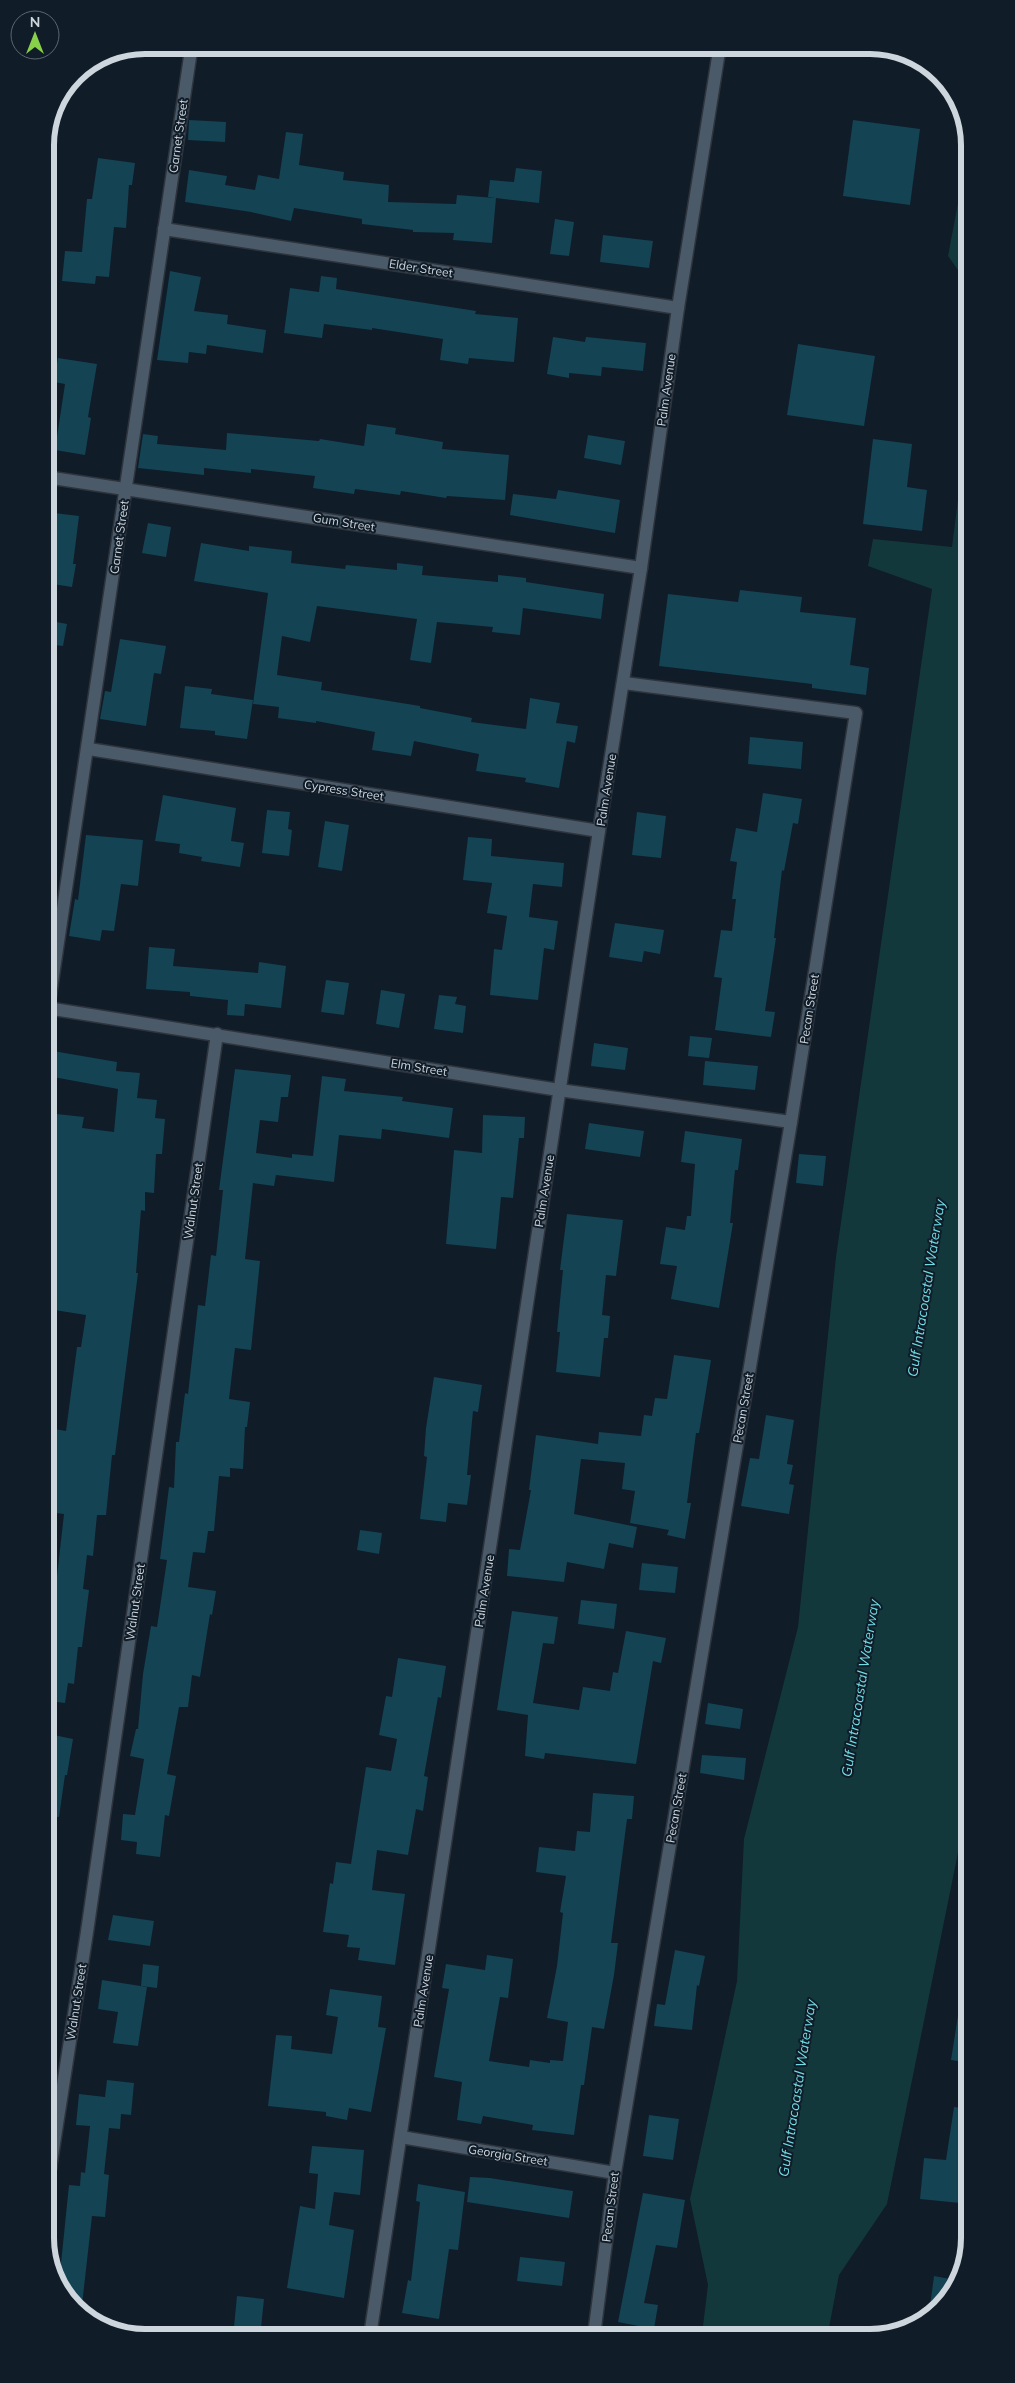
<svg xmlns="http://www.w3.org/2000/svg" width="1015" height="2383" font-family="Mulish,sans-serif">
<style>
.water{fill:#12383b}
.building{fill:#144353}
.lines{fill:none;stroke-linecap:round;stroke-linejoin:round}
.street-casing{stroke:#2e343d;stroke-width:15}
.street{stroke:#4b5a68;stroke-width:12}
.labels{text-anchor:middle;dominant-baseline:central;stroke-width:4;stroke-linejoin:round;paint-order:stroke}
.street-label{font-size:12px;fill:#cdd5dd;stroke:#101c28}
.water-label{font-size:14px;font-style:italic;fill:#70dde5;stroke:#101c28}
.rim{fill:none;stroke:#cdd5dd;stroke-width:6}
</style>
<rect width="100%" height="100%" fill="#101c28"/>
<g class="water">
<path d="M965,166V280L948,256Z"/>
<path d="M966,436L969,1798L887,2204L839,2275L828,2333L702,2334L708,2285L690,2199L737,1981L744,1839L798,1627L836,1257L932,589L868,566L873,539L952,547Z"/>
</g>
<g class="building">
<path d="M189,120L226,122L225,142L188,140Z"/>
<path d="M853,120L920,129L910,205L843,196Z"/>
<path d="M286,132L303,134L299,165L344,172L343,180L389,185L388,202L456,204L457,195L495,198L488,197L490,180L514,182L516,168L542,171L539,203L496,198L492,243L453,240L454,233L413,232V230L362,224V219L294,208L291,221L251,212L185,202L189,170L227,176L225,185L255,190L258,175L279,179Z"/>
<path d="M98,158L135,163L132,185H129L126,228L114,227L109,277L96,276L95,284L62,281L65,251L82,252L87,199H92Z"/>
<path d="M555,219L574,222L569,256L550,254Z"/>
<path d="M603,235L653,241L649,268L600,262Z"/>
<path d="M170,271L201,277L194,311L228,315L227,324L266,330L263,353L207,345L206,354L189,352L188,363L157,360Z"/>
<path d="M321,276L337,278L336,289L476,311L475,314L518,318L514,362L469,358L468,364L440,360L443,339L372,328V330L324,324L322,338L284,333L290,288L319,292Z"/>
<path d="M553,337L585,342L586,337L646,343L643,371L602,367L601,376L569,373V378L547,374Z"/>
<path d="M798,344L875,356L864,426L787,415Z"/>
<path d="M58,358L97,364L88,417L91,418L85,455L55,450L65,384L54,382Z"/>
<path d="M367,424L396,428L395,434L443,442L442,449L509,455L505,500L447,496L446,498L401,491L400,495L355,489L354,494L313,488L315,476L251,469V473L204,468V475L138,468L143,434L158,436L157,444L226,450L227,433L319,441L320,439L364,446Z"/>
<path d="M588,435L625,441L621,465L584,458Z"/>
<path d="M873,439L912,444L907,487L927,490L922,531L863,524Z"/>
<path d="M558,490L620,500L615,533L510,515L513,494L556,499Z"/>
<path d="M46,512L79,516L73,564H76L72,587L46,583Z"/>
<path d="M148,523L171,527L166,557L142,553Z"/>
<path d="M201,543L249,551V546L292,551L291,563L345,569L346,565L397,570V563L423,566L422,575L498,582V575L526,578V582L604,594L601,619L523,608L520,635L492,632L493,627L437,622L431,663L410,660L417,619L317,606L310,642L282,636L277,675L322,682L321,690L420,706V708L472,718L471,722L526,729L530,698L560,703L556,723L578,726L575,743L567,741L559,788L525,782L526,778L476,771L479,754L414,741L411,756L372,750L375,732L316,721V723L278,718L279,707L253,704L268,593L194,581Z"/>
<path d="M740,590L802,597L800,612L856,618L850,665L869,668L866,695L812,688V684L659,666L668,594L738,602Z"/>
<path d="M46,620L67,624L63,646L46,644Z"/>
<path d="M120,639L166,646L161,674L154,673L146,726L100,719L105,691L111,692Z"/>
<path d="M185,686L212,689L211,694L253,700L247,739L215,735V731L180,728Z"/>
<path d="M750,737L803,742L801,769L748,764Z"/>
<path d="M763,793L802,799L798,824L793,823L784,871L782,870L774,938H776L765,1011L775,1012L771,1037L715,1030L722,978L714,977L721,930L732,931L736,899H732L737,862L730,861L736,828L757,832Z"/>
<path d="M163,795L236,808L231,841L244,843L240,867L201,861L202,857L179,853L180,844L155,841Z"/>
<path d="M267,810L290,812L288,829L292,830L289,856L262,853Z"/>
<path d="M637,812L666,816L661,858L632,855Z"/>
<path d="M325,821L349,825L342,871L318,867Z"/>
<path d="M86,835L143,840L138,886L121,884L114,931L102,930L100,941L69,936L75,899L78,900Z"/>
<path d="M468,837L492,839L491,856L564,863L562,887L533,884L529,917L558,921L554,950L544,948L538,1000L490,995L494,949L502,950L507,916L487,913L492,883L463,880Z"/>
<path d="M615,923L664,930L660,954L644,951L642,962L609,957Z"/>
<path d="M149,947L175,949L173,966L258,973L259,962L286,966L281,1008L245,1004L244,1016L227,1015L228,1000L190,996V992L146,989Z"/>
<path d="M326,980L349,983L344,1015L321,1012Z"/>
<path d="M381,990L405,994L399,1028L376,1024Z"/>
<path d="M439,995L457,997L455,1004L466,1006L463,1033L434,1029Z"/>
<path d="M690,1036L712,1038L709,1058L688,1056Z"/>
<path d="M594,1043L628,1048L625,1070L591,1066Z"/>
<path d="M53,1051L117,1062L116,1071L140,1073L137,1098L157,1100L155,1118L165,1119L162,1154H156L154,1193L145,1192V1211L141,1210L136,1273H138L115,1455H112L106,1515H97L93,1556L87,1555L83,1589L89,1590L82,1647H78L74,1684L68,1683L65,1703L49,1701V1602L54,1603L64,1514L48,1512V1428L66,1431L77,1347H81L86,1315L48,1309L47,1113L84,1117L82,1128L114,1132L118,1089L48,1076Z"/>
<path d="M705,1061L758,1066L755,1090L703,1085Z"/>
<path d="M235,1069L291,1075L288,1097H281L278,1122L260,1120L256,1153L292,1158V1154L313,1156L322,1076L346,1079L344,1091L403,1097L402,1101L453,1108L449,1138L382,1129L381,1139L339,1135L334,1182L276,1175L274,1186L253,1183L245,1259L260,1261L251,1350L235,1348L229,1399L250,1402L247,1427H245L243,1469L230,1468V1477L219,1476L214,1531H208L205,1553L193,1552L188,1587L216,1591L212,1615L210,1614L200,1677L192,1675L188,1707H179L167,1774L176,1776L169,1816L165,1815L160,1857L136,1854L137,1842L121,1840L123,1814L135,1815L144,1759L130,1756L136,1729H138L143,1674L151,1626L157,1627L167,1560L160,1559L169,1487L174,1488L176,1442H179L185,1393L188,1394L198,1305L205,1306L211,1255L216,1256L223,1190H219Z"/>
<path d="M483,1115L525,1117L524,1138H519L513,1198L501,1197L496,1249L446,1244L454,1150L482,1153Z"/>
<path d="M589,1123L644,1131L640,1157L585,1149Z"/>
<path d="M685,1131L742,1139L738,1170H735L730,1223H733L719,1308L671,1299L677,1266L660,1264L666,1227L685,1230L687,1216H691L695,1164L681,1162Z"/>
<path d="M799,1154L826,1156L823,1186L796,1183Z"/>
<path d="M567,1214L623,1220L616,1276L606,1275L602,1315L610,1316L608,1338H604L600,1377L556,1372L560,1332H557L563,1270H560Z"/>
<path d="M674,1355L711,1360L699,1433H696L687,1503H691L685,1539L667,1535L669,1530L630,1523L635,1491L622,1489L625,1463L581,1459L574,1514L637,1527L633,1548L609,1543L604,1569L567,1562L564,1582L507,1576L509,1549L520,1550L531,1490H529L536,1435L598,1444L599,1432L641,1436L644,1415L652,1416L655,1398L667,1399Z"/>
<path d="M434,1377L482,1385L478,1412L473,1411L467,1475H471L467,1505L448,1503L446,1522L420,1519L427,1457L424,1456L426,1428Z"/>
<path d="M766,1415L794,1420L787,1464L793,1465L789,1484L794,1485L789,1514L741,1506L750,1458L759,1459Z"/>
<path d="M360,1530L382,1533L379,1554L357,1550Z"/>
<path d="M642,1563L678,1567L675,1593L639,1590Z"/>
<path d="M581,1600L617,1604L614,1629L578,1624Z"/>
<path d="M512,1611L558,1617L554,1644L543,1643L533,1703L579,1710L583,1687L610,1691L613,1672L618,1673L626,1631L666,1638L661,1663L653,1661L636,1764L545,1753L544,1759L525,1756L528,1715L497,1710Z"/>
<path d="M398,1658L446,1666L441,1698L438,1697L424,1776L428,1777L423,1811L416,1809L408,1855L377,1850L372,1890L405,1894L395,1965L358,1960L360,1948L347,1947L349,1935L323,1932L330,1883L333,1884L336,1862L351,1864L366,1767L391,1771L397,1739L379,1735L386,1696L392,1697Z"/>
<path d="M708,1703L743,1709L740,1729L705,1724Z"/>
<path d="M49,1734L73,1739L67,1775H65L59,1817L49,1816Z"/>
<path d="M702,1755L746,1758L744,1780L700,1773Z"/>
<path d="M593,1793L634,1796L632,1819H627L611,1943H618L614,1975L604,2029L592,2027L584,2085H581L574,2135L532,2130L533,2125L483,2116L481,2124L457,2120L462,2082L434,2077L449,1989L442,1988L446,1964L485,1970L487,1955L513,1959L508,1998L500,1997L489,2061L529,2067L530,2060L550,2063V2060L563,2061L568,2022L547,2018L557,1966L563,1913L560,1912L566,1876L536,1872L539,1847L575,1851L577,1831L590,1832Z"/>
<path d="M113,1915L154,1921L150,1946L108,1940Z"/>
<path d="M675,1950L705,1956L699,1986L697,1985L692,2030L654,2026L657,2004L665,2005Z"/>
<path d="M143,1964L159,1966L157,1988L141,1986Z"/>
<path d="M102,1980L147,1987L138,2046L113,2043L118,2012L98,2009Z"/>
<path d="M330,1989L382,1996L378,2027L386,2028L371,2112L349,2108L347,2120L326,2116V2112L268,2106L276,2035L292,2036L291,2049L332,2054L338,2017L326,2015Z"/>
<path d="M960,2003H969L970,2063L951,2060Z"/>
<path d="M107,2080L134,2083L131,2115L121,2114L120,2129L109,2128L104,2174L109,2175L105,2217L92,2216L81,2314L59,2283L69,2185L80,2186L81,2172L85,2173L90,2126L76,2125L79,2094L105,2097Z"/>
<path d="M954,2107L970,2109V2204L920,2199L924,2158L946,2160Z"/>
<path d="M649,2115L679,2119L673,2160L643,2156Z"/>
<path d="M312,2146L364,2150L360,2195L334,2192L329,2225L354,2230L344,2298L287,2288L300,2206L315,2209L318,2174L309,2173Z"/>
<path d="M470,2177L490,2178L573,2191L569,2218L467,2202Z"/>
<path d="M418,2184L465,2192L458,2250L449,2249L439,2319L402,2313L408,2280L411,2281L420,2202L416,2201Z"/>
<path d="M643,2193L685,2200L677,2248L656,2245L644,2303L658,2305L654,2329L618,2322Z"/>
<path d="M520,2257L565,2262L562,2286L517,2281Z"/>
<path d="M934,2276L956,2280L950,2299L929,2314Z"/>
<path d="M237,2296L264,2299L260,2337H233Z"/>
</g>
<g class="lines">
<defs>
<g id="street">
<path d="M164,229L678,308"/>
<path d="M46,477L641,568"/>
<path d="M89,749L599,831"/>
<path d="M47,1008L559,1090L791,1122"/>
<path d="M47,1016C97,697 142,377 190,57"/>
<path d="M401,2137L615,2173"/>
<path d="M50,2169L87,1932L217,1034"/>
<path d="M594,2335L615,2173L791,1122L856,713L624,683"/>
<path d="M370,2336L599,831L641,568L678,308L720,45"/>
</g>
</defs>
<use href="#street" class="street-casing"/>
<use href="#street" class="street"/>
</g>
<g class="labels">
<g class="street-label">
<text transform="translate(178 136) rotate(-82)">Garnet Street</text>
<text transform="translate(421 268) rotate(9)">Elder Street</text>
<text transform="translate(666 390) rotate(-82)">Palm Avenue</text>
<text transform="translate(344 522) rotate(9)">Gum Street</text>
<text transform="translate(119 537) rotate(-82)">Garnet Street</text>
<text transform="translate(344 790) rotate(9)">Cypress Street</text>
<text transform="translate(606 790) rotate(-81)">Palm Avenue</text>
<text transform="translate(809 1009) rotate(-81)">Pecan Street</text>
<text transform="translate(419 1067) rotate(9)">Elm Street</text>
<text transform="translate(544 1191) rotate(-81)">Palm Avenue</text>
<text transform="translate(193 1201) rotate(-82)">Walnut Street</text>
<text transform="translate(743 1408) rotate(-80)">Pecan Street</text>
<text transform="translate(484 1591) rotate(-81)">Palm Avenue</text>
<text transform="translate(135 1602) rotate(-82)">Walnut Street</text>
<text transform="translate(676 1808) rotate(-80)">Pecan Street</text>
<text transform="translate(423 1991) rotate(-81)">Palm Avenue</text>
<text transform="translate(76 2002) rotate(-81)">Walnut Street</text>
<text transform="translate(508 2155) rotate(9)">Georgia Street</text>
<text transform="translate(610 2207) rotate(-83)">Pecan Street</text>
</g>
<g class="water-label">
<text transform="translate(926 1288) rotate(-81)">Gulf Intracoastal Waterway</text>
<text transform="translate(860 1688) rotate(-81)">Gulf Intracoastal Waterway</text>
<text transform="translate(797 2088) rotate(-81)">Gulf Intracoastal Waterway</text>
</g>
</g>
<path d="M0 0H1015V2383H0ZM145 54H870A91 91 0 0 1 961 145V2238A91 91 0 0 1 870 2329H145A91 91 0 0 1 54 2238V145A91 91 0 0 1 145 54Z" fill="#101c28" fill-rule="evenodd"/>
<path class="rim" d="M145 54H870A91 91 0 0 1 961 145V2238A91 91 0 0 1 870 2329H145A91 91 0 0 1 54 2238V145A91 91 0 0 1 145 54Z"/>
<g transform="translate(35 35)"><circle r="24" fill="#101c28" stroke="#5c6670"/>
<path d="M0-4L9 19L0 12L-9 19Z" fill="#88cf4a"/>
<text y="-8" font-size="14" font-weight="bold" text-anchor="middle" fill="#cdd5dd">N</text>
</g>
</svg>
